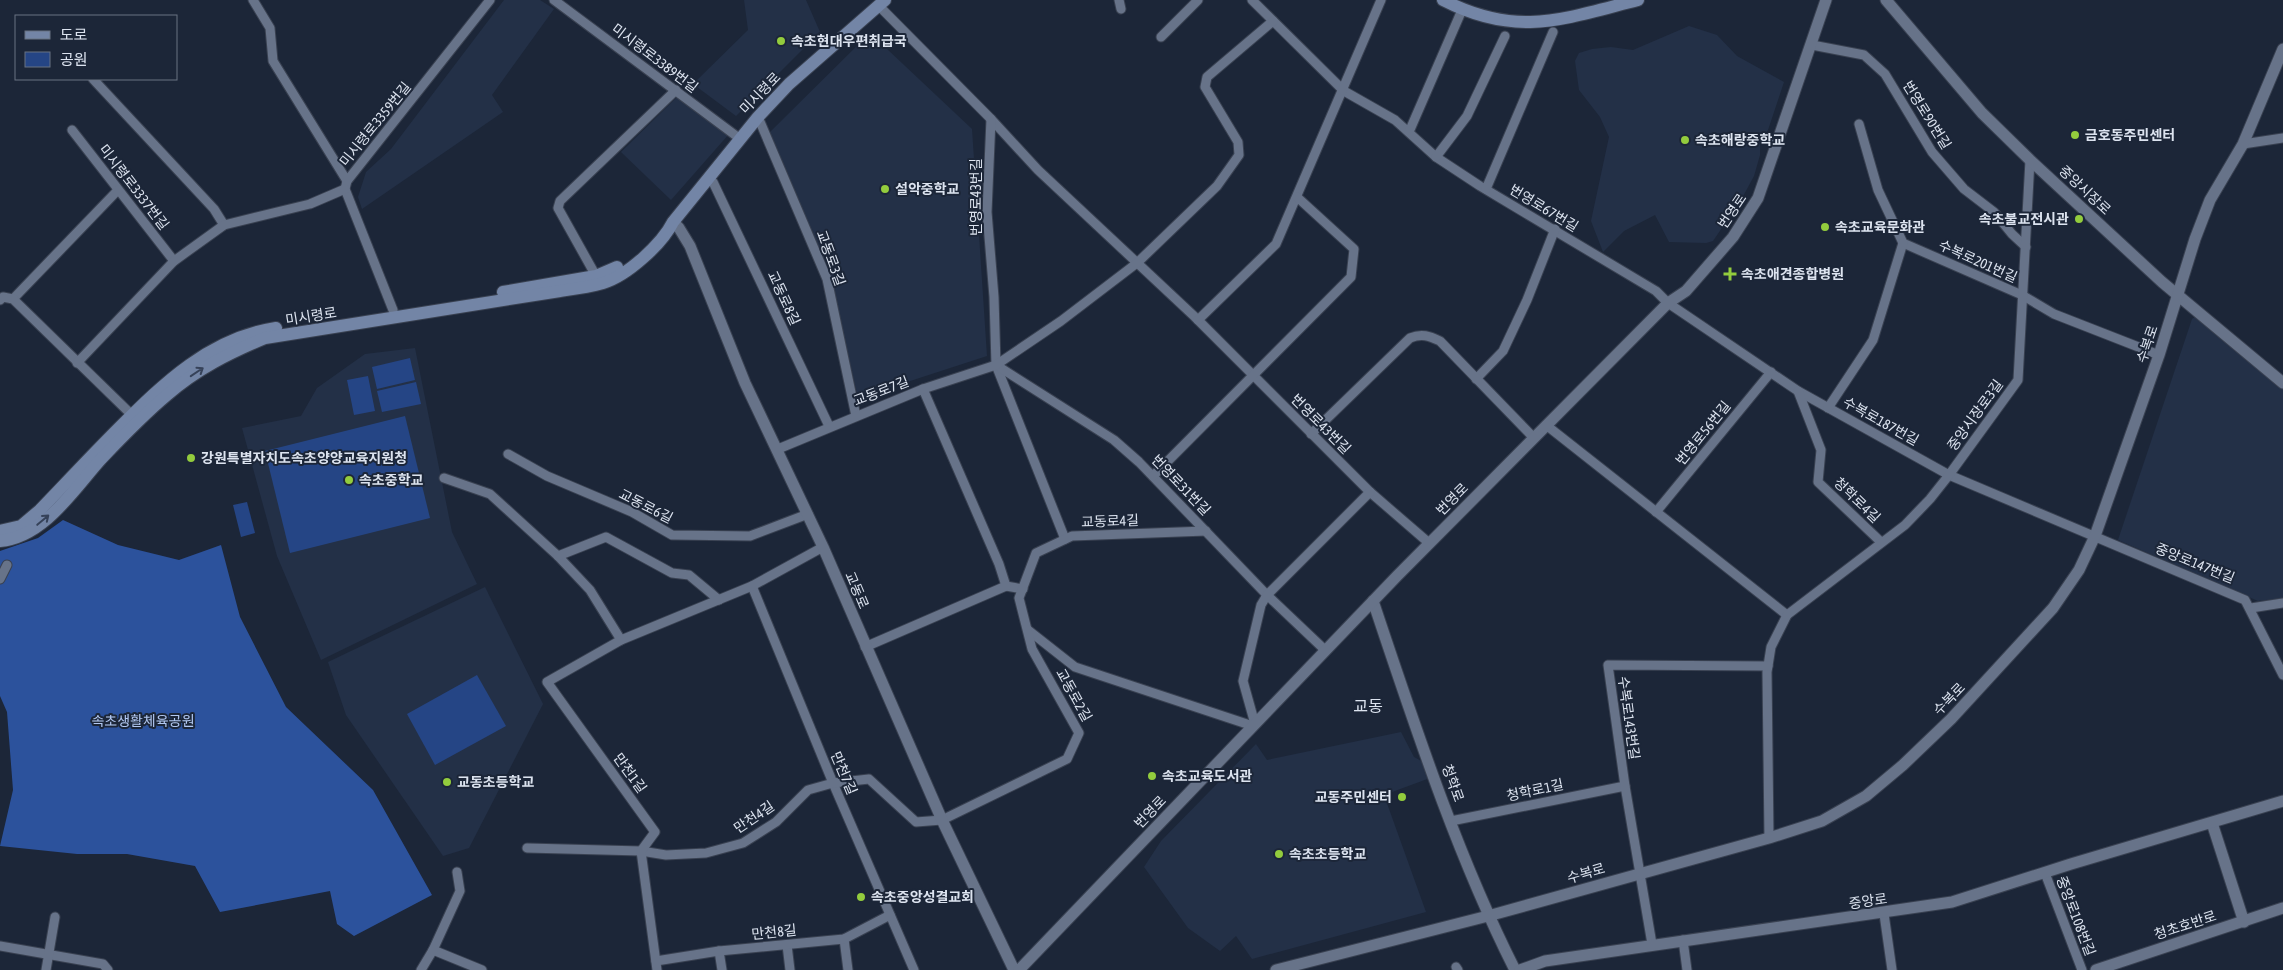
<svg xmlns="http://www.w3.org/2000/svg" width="2283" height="970" font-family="'Asap Condensed','Noto Sans KR',sans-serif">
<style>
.built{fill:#233047}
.green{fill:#254585}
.forest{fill:#2c529c}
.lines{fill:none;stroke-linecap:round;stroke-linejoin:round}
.minor-casing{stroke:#394151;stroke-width:11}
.tertiary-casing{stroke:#394151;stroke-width:13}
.secondary-casing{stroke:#394151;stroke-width:14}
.minor{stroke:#677389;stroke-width:9}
.tertiary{stroke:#677389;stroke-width:11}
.secondary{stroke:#7385a6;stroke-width:12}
.oneway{stroke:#364259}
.poi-dot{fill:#93cc3d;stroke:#1c2638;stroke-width:2}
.labels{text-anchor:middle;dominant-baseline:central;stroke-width:4;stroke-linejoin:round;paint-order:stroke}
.poi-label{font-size:14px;font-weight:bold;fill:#dce3ef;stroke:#1c2638;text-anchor:start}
.street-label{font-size:14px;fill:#dce3ef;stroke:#1c2638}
.park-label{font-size:14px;fill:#b3c9f3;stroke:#1c2638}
.quarter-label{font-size:16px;fill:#dce3ef;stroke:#1c2638}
</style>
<rect width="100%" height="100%" fill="#1c2638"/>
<g class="built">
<path d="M504,0H540L554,9L492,95L503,112L362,209L358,197L366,172L391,149Z"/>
<path d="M744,0H806L820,32L736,116L693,84L748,30Z"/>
<path d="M1689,26L1717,35L1737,56L1784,82L1768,130L1760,143V155L1754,176L1741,200L1713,241L1706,243L1669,242L1655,215L1624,231L1603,252L1591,221L1609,137L1600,117L1579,90L1575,61L1579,53L1592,49L1611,47L1633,50Z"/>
<path d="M870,33L972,129L987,356L858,398L829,271L770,132Z"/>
<path d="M678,96L729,134L671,200L621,152Z"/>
<path d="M2199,314L2283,387V598L2258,601L2118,540L2192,319Z"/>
<path d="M415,348L452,532L477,584L321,660L277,556L242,428L301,416L317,388L365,354Z"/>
<path d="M485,587L543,704L469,848L443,856L346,715L328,662Z"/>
<path d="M1401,732L1414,757L1425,763L1430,778L1384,795L1426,912L1252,959L1236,936L1220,951L1188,928L1144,867L1161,841L1256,744L1267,760Z"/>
</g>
<g class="green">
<path d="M410,358L415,380L377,389L372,367Z"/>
<path d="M368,376L375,411L354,415L347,380Z"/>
<path d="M416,382L421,404L382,412L377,391Z"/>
<path d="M405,416L430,518L290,553L265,451Z"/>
<path d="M247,502L255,533L241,537L233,505Z"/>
<path d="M477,675L506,726L435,765L407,714Z"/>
</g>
<path class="forest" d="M63,520L118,545L179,560L221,545L240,617L286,707L373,790L432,895L354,936L337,924L330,891L220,912L195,866L127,854H77L0,846L13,790L7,712L0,696V551L38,538Z"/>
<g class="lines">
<defs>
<g id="minor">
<path d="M253,0L270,28L273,61L347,181"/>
<path d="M554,0L739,138"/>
<path d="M1119,0L1121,9"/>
<path d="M1252,0L1344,91L1395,120L1436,157L1480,186L1656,291L1668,303L1798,391L1949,475L2245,600L2283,675"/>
<path d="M879,6L991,119L1038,170L1195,317L1370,492L1429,543"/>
<path d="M1161,37L1198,0"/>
<path d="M1812,45L1864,55L1885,74L1932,152L1964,189L1994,212L2012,234L2026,247"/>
<path d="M93,79L214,209L224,225"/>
<path d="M758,117L827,279L856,416"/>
<path d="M991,119L987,212L994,297L996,365L1065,539"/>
<path d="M1859,124L1878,190L1903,243L2022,295L2054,314L2159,355"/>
<path d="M72,130L174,261"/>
<path d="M1409,132L1462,10"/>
<path d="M2243,144L2283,138"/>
<path d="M1436,157L1467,116L1505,36"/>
<path d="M713,182L829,426"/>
<path d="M1486,189L1553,32"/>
<path d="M596,276L558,208L560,201L676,90"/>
<path d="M13,299L118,190"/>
<path d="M0,300L3,297L13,299L135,418"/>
<path d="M393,310L345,189L347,181L490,0"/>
<path d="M1198,320L1276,244L1381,0"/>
<path d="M77,363L174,261L224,225L310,204L345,189"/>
<path d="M996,365L1114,440L1139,462L1267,595L1325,650"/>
<path d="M1476,379L1503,351L1527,300L1555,229"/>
<path d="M923,389L999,564L1006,586L1023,589"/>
<path d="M1798,391L1821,450L1818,482L1881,542"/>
<path d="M1828,408L1873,340L1903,243"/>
<path d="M1546,425L1787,615"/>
<path d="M1311,434L1410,338C1422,333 1429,336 1440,341L1534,438"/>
<path d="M778,449L923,389L996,365L1061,321L1137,263L1217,186L1239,155L1238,142L1205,87L1207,77L1273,21"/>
<path d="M508,454L547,476L632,512L672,535L750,536L808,514"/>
<path d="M1153,476L1351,277L1354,249L1297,197"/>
<path d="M444,478L490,494L558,556L590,590L621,640"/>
<path d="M1656,512L1771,372"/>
<path d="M558,556L606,537L672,573L689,575L719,600"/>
<path d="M0,579L7,565"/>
<path d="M752,586L833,783L914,970"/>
<path d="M2251,608L2283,603"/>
<path d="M1028,630L1075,667L1253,726"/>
<path d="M865,647L1006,586"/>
<path d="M1255,724L1243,681L1261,605L1267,595L1370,492"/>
<path d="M1451,821L1625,786"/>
<path d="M1769,838L1767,672L1771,647L1787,615L1905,525L1930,499L1949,475L2018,380L2030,160"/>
<path d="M527,848L641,851L666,855L706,853L743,843L776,822L808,790L833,783L869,779L916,822L942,820L1067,759L1079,733L1032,649L1019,598L1036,553L1072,536L1206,531"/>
<path d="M2045,873L2082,970"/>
<path d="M1884,914L1892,970"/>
<path d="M844,939L848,970"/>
<path d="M1683,940L1687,970"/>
<path d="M1652,944L1625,786L1608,665L1768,666"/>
<path d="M787,945L790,970"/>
<path d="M0,946L103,964L108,970"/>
<path d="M433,950L482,970"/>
<path d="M719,951L722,970"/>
<path d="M656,961L719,951L844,939L890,915"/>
<path d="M1456,967L1458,970"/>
<path d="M46,970L55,917"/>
<path d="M421,970L433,950L460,891L457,872"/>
<path d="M657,970L641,851L655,832L547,682L621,640L752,586L823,547"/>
</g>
<g id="tertiary">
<path d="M1886,0L1982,113L2030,160L2162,282L2283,383"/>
<path d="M673,222L679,228L690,246L745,383L823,547L942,820L1014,970"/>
<path d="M1373,601C1415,726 1456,853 1515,970"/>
<path d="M2212,823L2244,922"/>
<path d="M1019,970L1397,576L1668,303L1686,291L1733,237L1758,198L1826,0"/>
<path d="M1276,970L1488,916L1769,838L1822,821L1866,796L1903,765L1951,719L2053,608L2079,570L2095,536L2159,355L2195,239L2210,200L2243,144L2283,49"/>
<path d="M1520,970L1545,961L1952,902L2071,864L2283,801"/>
<path d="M2096,970L2283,908"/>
</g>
<g id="secondary">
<path d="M1443,0C1517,38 1563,19 1638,0"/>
<path d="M503,292L596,276L617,267"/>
<path d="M0,531L21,526L40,510C66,483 92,455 119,428C164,383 210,338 276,328"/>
<path d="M0,541C44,537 74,489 101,459C122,437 143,415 167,395C197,369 229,353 265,338L560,291C574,289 589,287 603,283C627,276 662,244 673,222L758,117L789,84L885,0"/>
</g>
</defs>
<use href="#minor" class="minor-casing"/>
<use href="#tertiary" class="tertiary-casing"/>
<use href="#secondary" class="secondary-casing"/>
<use href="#minor" class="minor"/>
<use href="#tertiary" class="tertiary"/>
<use href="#secondary" class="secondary"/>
</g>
<defs><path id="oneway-shaft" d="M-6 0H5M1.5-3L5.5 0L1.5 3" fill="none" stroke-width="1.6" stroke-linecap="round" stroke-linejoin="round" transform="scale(1.25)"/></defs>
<g class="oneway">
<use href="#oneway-shaft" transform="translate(197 372) rotate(-34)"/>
<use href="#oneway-shaft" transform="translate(43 520) rotate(-40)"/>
</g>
<g class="poi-dot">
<circle cx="781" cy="41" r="5"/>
<circle cx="2075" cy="135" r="5"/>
<circle cx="1685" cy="140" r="5"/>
<circle cx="885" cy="189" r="5"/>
<circle cx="2079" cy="219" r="5"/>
<circle cx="1825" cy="227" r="5"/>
<path d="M1727.5 266.5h5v5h5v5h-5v5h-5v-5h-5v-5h5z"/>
<circle cx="191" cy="458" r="5"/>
<circle cx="349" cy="480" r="5"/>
<circle cx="1152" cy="776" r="5"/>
<circle cx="447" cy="782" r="5"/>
<circle cx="1402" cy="797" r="5"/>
<circle cx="1279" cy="854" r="5"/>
<circle cx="861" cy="897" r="5"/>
</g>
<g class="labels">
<g class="poi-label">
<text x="791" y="41">속초현대우편취급국</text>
<text x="2085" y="135">금호동주민센터</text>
<text x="1695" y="140">속초해랑중학교</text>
<text x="895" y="189">설악중학교</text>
<text x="2069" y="219" text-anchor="end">속초불교전시관</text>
<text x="1835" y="227">속초교육문화관</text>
<text x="1741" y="274">속초애견종합병원</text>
<text x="201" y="458">강원특별자치도속초양양교육지원청</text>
<text x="359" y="480">속초중학교</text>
<text x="1162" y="776">속초교육도서관</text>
<text x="457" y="782">교동초등학교</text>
<text x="1392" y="797" text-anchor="end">교동주민센터</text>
<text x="1289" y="854">속초초등학교</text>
<text x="871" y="897">속초중앙성결교회</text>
</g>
<g class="street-label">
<text transform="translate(655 58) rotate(37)">미시령로3389번길</text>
<text transform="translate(760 93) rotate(-46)">미시령로</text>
<text transform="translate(1927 115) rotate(58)">번영로90번길</text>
<text transform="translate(375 124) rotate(-51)">미시령로3359번길</text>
<text transform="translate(134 187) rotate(52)">미시령로3337번길</text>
<text transform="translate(2085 190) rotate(43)">중앙시장로</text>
<text transform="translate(976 197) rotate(-90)">번영로43번길</text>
<text transform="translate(1544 208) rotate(31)">번영로67번길</text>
<text transform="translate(1732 211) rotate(-56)">번영로</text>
<text transform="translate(831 258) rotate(70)">교동로3길</text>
<text transform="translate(1978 261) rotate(24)">수복로201번길</text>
<text transform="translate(784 298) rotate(65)">교동로8길</text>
<text transform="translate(311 316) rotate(-9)">미시령로</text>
<text transform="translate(2147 344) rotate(-71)">수복로</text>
<text transform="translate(881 391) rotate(-21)">교동로7길</text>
<text transform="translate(1975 415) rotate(-54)">중앙시장로3길</text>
<text transform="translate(1881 421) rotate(29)">수복로187번길</text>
<text transform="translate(1321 424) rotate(45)">번영로43번길</text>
<text transform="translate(1703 433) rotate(-51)">번영로56번길</text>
<text transform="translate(1181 485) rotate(46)">번영로31번길</text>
<text transform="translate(1452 499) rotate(-45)">번영로</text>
<text transform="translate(1857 500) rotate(44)">청학로4길</text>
<text transform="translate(646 506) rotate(27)">교동로6길</text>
<text transform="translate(1110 521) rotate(-2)">교동로4길</text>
<text transform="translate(2195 563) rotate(22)">중앙로147번길</text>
<text transform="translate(857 590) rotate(67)">교동로</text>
<text transform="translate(1074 695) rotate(61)">교동로2길</text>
<text transform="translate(1949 699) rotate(-46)">수복로</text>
<text transform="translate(1629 718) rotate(82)">수복로143번길</text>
<text transform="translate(630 773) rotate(54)">만천1길</text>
<text transform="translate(844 773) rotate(67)">만천7길</text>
<text transform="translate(1453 783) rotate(70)">청학로</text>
<text transform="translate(1535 790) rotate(-12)">청학로1길</text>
<text transform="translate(1150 812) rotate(-46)">번영로</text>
<text transform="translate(754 817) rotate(-34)">만천4길</text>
<text transform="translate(1586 873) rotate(-16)">수복로</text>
<text transform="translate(1868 901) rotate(-8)">중앙로</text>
<text transform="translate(2076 916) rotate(69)">중앙로108번길</text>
<text transform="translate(2185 925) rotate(-18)">청초호반로</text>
<text transform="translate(774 932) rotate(-6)">만천8길</text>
</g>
<g class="park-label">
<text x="143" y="721">속초생활체육공원</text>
</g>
<g class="quarter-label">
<text x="1368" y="706">교동</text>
</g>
</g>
<rect x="15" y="15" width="162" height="65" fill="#1c2638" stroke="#697281"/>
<rect x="25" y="31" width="25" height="8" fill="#7385a6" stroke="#697281"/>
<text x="60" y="40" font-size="15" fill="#dce3ef">도로</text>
<rect x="25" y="52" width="25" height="15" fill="#254585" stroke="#697281"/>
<text x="60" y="65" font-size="15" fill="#dce3ef">공원</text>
</svg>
